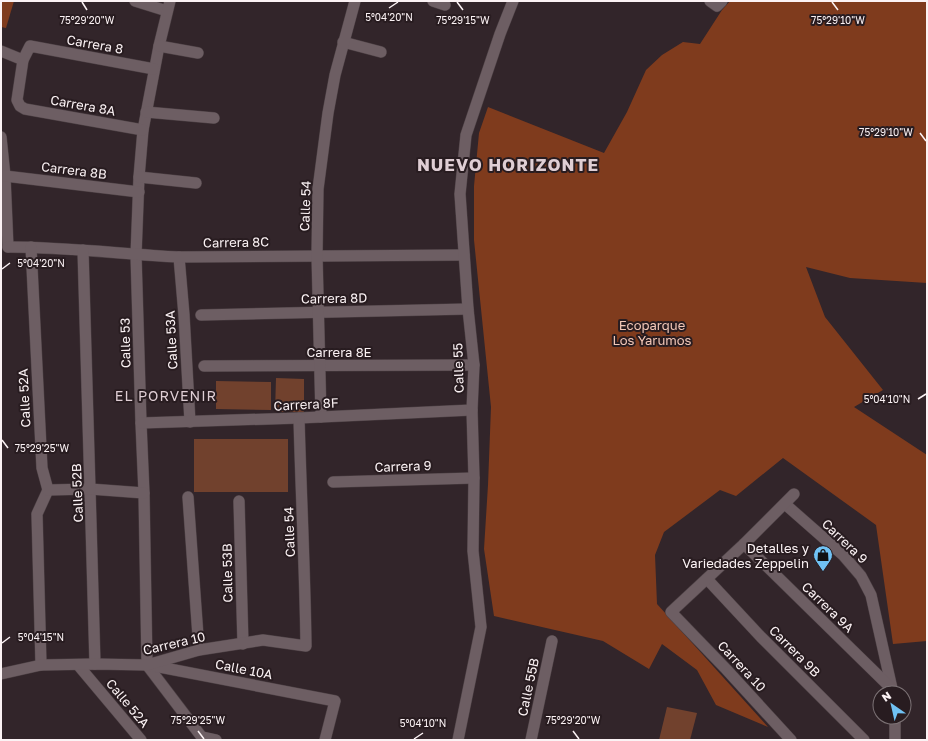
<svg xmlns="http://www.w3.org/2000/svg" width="928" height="741" font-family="'Golos Text',sans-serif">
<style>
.green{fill:#71412d}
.forest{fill:#7f3b1d}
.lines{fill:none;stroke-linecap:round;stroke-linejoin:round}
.pedestrian-casing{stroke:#4c4044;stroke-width:12}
.minor-casing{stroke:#4c4044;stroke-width:12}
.pedestrian{stroke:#6d5e63;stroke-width:11}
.minor{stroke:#6d5e63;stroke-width:11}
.ticks{fill:none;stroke:#fbf2f4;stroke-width:1.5}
.labels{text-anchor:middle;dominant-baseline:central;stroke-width:4;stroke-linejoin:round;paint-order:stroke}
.street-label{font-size:13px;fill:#fbf2f4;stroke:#281c20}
.park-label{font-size:13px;fill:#f2c7b7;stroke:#281c20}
.poi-label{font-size:13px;fill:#fbf2f4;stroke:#281c20;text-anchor:end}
.neighbourhood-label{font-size:14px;letter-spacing:1px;fill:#dfced4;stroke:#281c20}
.district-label{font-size:17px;font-weight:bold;letter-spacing:1px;fill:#dfced4;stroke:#281c20}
.ticks-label{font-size:10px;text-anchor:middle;fill:#fbf2f4;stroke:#281c20;stroke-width:4;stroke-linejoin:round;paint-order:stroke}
</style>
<rect width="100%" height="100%" fill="#32252a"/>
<g class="green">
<path d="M276,378L304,379V412H275Z"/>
<path d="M216,381L271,382V410L216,409Z"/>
<rect x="194" y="439" width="94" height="53"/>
<path d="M667,707L697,713L690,740H659Z"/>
</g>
<g class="forest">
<path d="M1,1H14L6,28L1,27Z"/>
<path d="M730,1H927V283L850,278L806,267L825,317L883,390L854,407L927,455V641L893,644L876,525L783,458L736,496L720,490L664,532L655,555L657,604L768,727L716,705L697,670L662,644L649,669L603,641L494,616L484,549L488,485L491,407L474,240V186L479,133L488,107L604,153L627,112L646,70L662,55L683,42L700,44L722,10Z"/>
</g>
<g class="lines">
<defs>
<g id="pedestrian">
<path d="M179,257L184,315L190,422"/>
<path d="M90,489L95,664"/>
<path d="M188,497L199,650"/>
<path d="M239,501L243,644"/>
<path d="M41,665L37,514L48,490"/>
</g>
<g id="minor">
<path d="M135,1L167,11"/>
<path d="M170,1L159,46L143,130L139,177L136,255L141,423L144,493L147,665L204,740"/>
<path d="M433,1L445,5"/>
<path d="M710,1L717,6L722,1"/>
<path d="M343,42L381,52"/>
<path d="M159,46L198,53"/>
<path d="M1,51L23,60"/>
<path d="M146,112L214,118"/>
<path d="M143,130L25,109L20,106L17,100L23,60L30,46L154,69"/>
<path d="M1,137L5,176L8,247"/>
<path d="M5,176L139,192"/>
<path d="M139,177L196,183"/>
<path d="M8,247C65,247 122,254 179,257L464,255"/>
<path d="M31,247L42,468L48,490L90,489L144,493"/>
<path d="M83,250L90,489"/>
<path d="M201,315L468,309"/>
<path d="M204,366L474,365"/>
<path d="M321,417L317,255L318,189L328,113L335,75L355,1"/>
<path d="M141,423L299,418L472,410"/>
<path d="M333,482L474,478"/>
<path d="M785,504L843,555L861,576L871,595L893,693"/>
<path d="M744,544L892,689"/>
<path d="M707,579L761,637L864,740"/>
<path d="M78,665L141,740"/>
<path d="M149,665L335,701L325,740"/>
<path d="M1,674L41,665L95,664L147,665L199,650L263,640L306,646C305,570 301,494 299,418"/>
<path d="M895,717V740"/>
<path d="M202,737L216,740"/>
<path d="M458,740L481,627L473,551L474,478L472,410L474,365L468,309L460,194L466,135L500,34L513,1"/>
<path d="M531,740L552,641"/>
<path d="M791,740L726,669L671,612L744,544L794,494"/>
</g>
</defs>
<use href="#pedestrian" class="pedestrian-casing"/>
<use href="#minor" class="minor-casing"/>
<use href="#pedestrian" class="pedestrian"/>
<use href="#minor" class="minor"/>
</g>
<path class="ticks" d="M82,2L87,10M457,2L463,10M832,2L838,10M389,8L398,2M920,133L926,141M2,269L10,263M918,399L926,394M2,440L8,448M2,643L10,637M198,731L204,739M573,731L579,739M414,739L423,733"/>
<defs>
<symbol id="shop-pin" viewBox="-11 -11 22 30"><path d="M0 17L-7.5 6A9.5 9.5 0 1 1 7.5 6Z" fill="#70c2f4" stroke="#281c20"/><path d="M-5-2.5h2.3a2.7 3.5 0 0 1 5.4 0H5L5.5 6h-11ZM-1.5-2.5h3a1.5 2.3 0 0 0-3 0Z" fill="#111"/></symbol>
</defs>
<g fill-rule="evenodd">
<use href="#shop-pin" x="812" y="544" width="22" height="30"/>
</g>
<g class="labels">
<g class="street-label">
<text transform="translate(95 44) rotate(10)">Carrera 8</text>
<text transform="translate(83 105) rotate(10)">Carrera 8A</text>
<text transform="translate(74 170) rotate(7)">Carrera 8B</text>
<text transform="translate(305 206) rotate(-88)">Calle 54</text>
<text transform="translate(236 242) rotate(-1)">Carrera 8C</text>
<text transform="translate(334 298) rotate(-1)">Carrera 8D</text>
<text transform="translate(171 340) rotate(-93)">Calle 53A</text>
<text transform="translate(125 343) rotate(-91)">Calle 53</text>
<text x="339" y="352">Carrera 8E</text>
<text transform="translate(458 368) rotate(-92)">Calle 55</text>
<text transform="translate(24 398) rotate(-93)">Calle 52A</text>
<text transform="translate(306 404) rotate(-3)">Carrera 8F</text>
<text transform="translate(403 466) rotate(-2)">Carrera 9</text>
<text transform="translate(77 493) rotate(-92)">Calle 52B</text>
<text transform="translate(289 532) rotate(-92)">Calle 54</text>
<text transform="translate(845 541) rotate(44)">Carrera 9</text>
<text transform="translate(227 573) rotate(-91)">Calle 53B</text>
<text transform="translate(828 607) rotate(44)">Carrera 9A</text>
<text transform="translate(174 643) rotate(-13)">Carrera 10</text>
<text transform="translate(795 651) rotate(45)">Carrera 9B</text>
<text transform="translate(742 666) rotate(47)">Carrera 10</text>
<text transform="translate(244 669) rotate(11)">Calle 10A</text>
<text transform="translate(528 687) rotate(-78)">Calle 55B</text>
<text transform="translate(128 703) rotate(50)">Calle 52A</text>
</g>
<g class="park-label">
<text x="652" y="325">Ecoparque<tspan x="652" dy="15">Los Yarumos</tspan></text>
</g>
<g class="poi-label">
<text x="809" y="548">Detalles y<tspan x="809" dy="15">Variedades Zeppelin</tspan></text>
</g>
<g class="neighbourhood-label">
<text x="166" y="395">EL PORVENIR</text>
</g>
<g class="district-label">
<text x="508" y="164">NUEVO HORIZONTE</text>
</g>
</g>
<g class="ticks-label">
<text x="389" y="21">5°04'20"N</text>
<text x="87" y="24">75°29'20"W</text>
<text x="463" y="24">75°29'15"W</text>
<text x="838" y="24">75°29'10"W</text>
<text x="886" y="136">75°29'10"W</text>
<text x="41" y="267">5°04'20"N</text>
<text x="887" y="403">5°04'10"N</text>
<text x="42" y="452">75°29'25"W</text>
<text x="41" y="641">5°04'15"N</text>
<text x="198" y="724">75°29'25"W</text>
<text x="573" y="724">75°29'20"W</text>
<text x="423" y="727">5°04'10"N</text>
</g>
<rect width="928" height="741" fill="none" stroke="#fbf2f4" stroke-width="4"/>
<g transform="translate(892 705) rotate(326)"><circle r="19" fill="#281c20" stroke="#7c7275"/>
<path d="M0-3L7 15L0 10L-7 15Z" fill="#70c2f4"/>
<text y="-6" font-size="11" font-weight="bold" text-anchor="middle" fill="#fbf2f4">N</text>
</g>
</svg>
